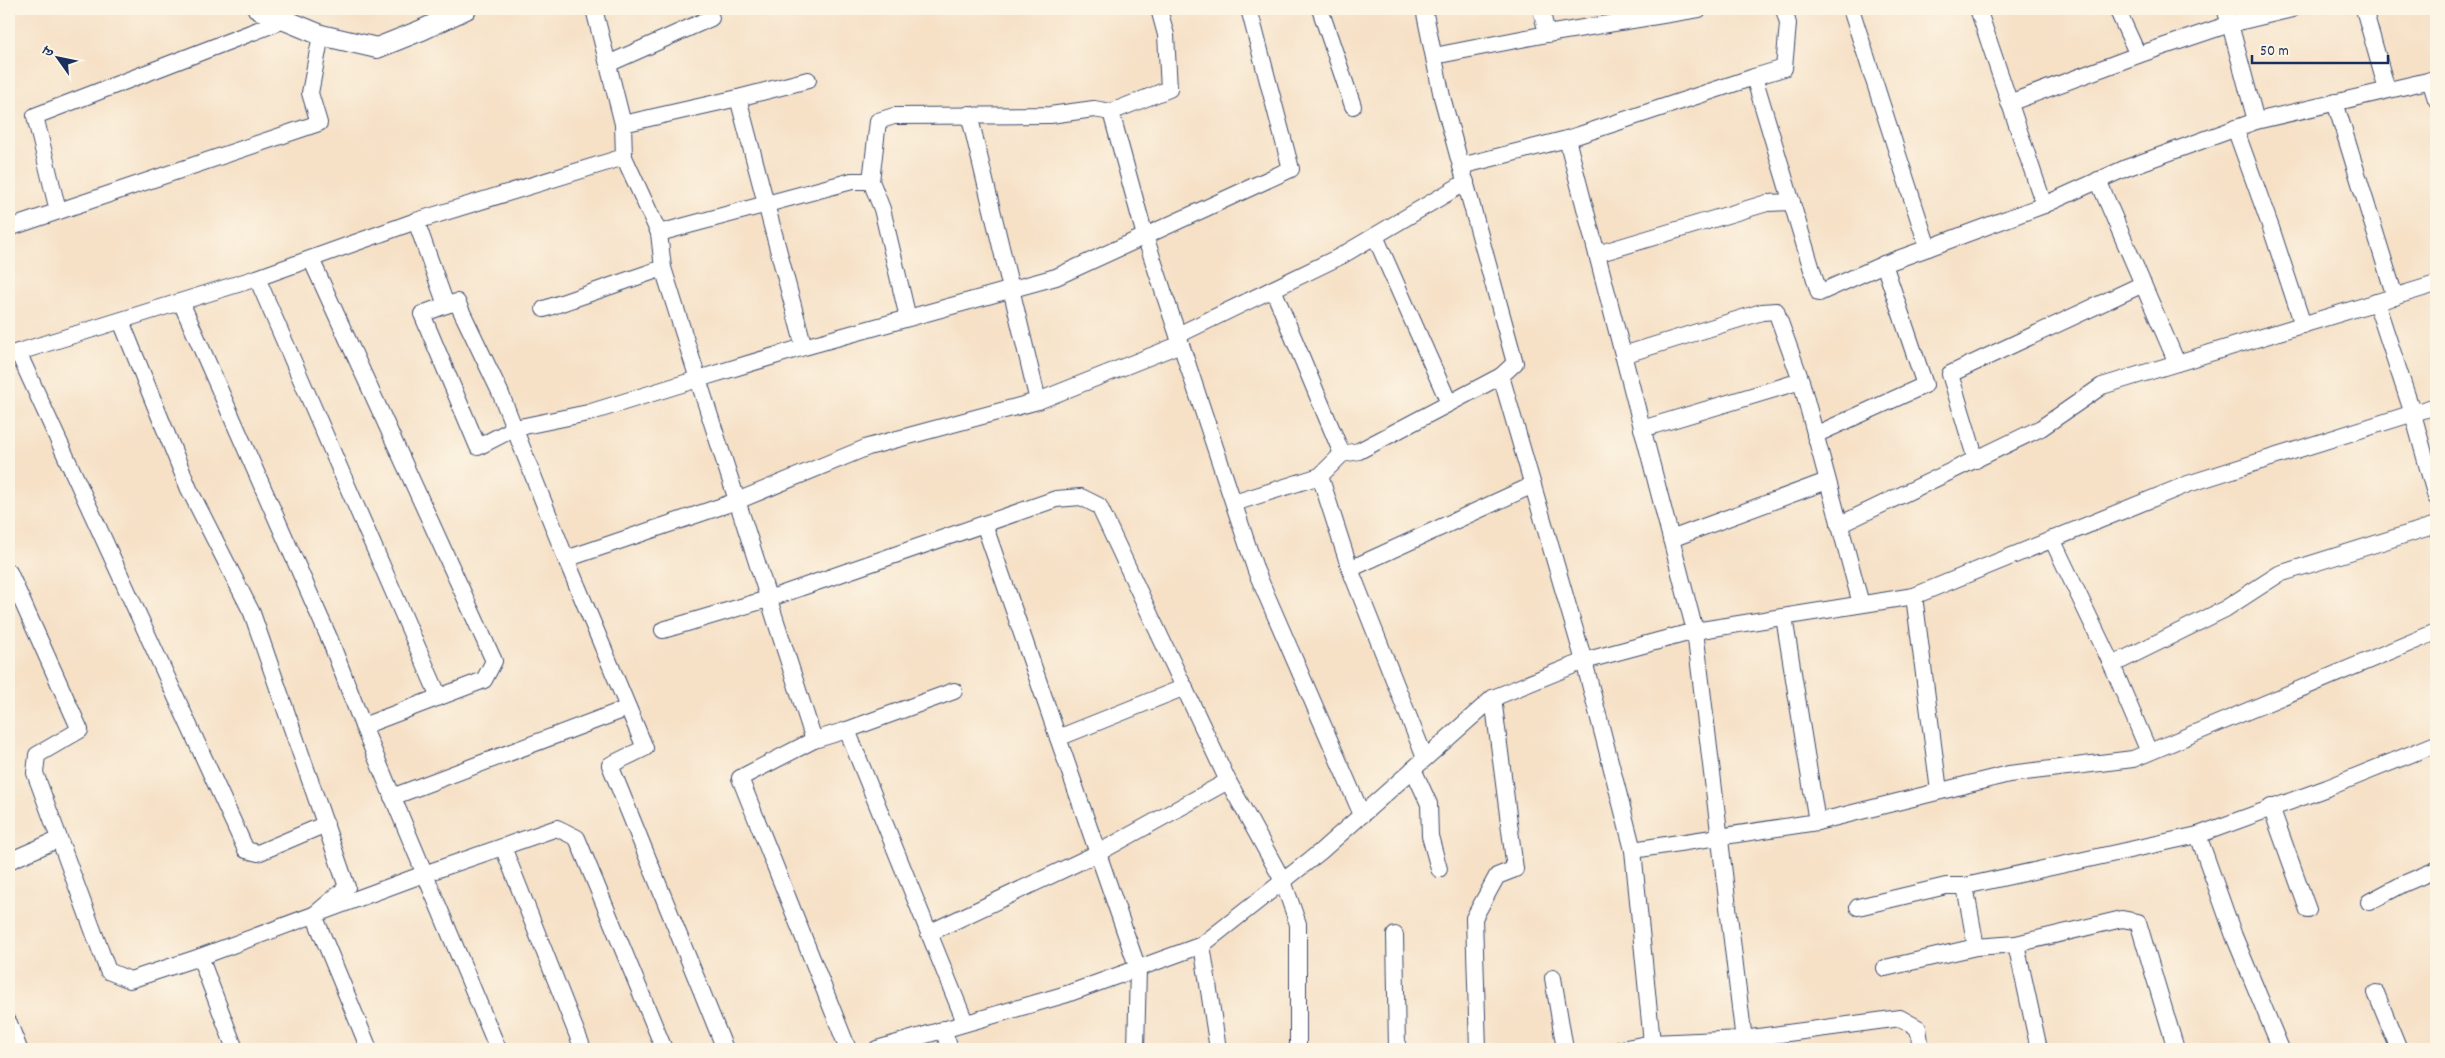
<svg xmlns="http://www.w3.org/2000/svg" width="2445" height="1058" font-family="Dekko,'Playpen Sans Deva',sans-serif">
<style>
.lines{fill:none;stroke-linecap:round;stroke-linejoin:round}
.minor-casing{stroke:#3c4a6e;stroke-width:18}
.tertiary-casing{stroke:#3c4a6e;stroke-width:22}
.minor{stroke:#fff;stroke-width:16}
.tertiary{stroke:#fff;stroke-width:20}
</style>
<rect width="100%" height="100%" fill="#fcf5e5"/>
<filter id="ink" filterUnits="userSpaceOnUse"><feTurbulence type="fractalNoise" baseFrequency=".02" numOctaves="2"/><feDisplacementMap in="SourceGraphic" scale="10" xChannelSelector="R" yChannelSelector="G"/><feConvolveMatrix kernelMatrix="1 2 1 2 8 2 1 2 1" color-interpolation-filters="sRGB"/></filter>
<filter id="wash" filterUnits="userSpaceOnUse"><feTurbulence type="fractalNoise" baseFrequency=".0096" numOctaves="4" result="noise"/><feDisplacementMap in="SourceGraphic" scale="20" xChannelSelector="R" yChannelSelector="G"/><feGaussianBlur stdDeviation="1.12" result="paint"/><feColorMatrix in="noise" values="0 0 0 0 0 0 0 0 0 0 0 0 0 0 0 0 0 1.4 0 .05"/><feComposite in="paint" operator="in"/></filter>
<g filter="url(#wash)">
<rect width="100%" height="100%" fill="#f6e1c7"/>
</g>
<g filter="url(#ink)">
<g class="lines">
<defs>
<g id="minor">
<path d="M594,9L623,124L738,98L804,347L698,379L814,740L740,778L848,1049"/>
<path d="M1320,9L1353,106"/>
<path d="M1424,9L1442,97L1515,363L1501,376L1584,661L1695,631L1745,1049"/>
<path d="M1541,9L1547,34"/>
<path d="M1784,9L1788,24L1784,68L1754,77L1819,293L1884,264"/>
<path d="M1851,9L1928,248L2044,205L2126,168L2256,121L2436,79"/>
<path d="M1978,9L2044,205"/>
<path d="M2117,9L2138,55L2230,24L2256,121"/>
<path d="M2225,9L2230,24L2292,9"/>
<path d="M2364,9L2387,90"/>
<path d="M1434,56L1547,34L1699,9"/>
<path d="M608,64L711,18"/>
<path d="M1754,77L1567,139L1695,631L1914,596L2188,484L2436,406"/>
<path d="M2430,80L2436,99"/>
<path d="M738,98L808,80"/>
<path d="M2335,102L2395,297"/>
<path d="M2009,103L2138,55"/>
<path d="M1111,112L1145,236L1256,571L1362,815"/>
<path d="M969,114L1038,401"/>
<path d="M2235,128L2271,228L2303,325"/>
<path d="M1461,166L1567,139"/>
<path d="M2098,180L2177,363"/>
<path d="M58,211L35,116L284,20"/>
<path d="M416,221L446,305L422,314L478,447L515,428L588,413L698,379L663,268L659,233L624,157"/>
<path d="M9,228L319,123L310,93L321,35"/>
<path d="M659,233L852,181H871"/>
<path d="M1375,236L1449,403"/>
<path d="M1597,254L1767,203L1792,202"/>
<path d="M311,259L494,661L484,680L363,726"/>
<path d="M257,278L439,697"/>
<path d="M1273,289L1342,454"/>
<path d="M181,302L330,640L363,726L498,1049"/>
<path d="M2376,302L2413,414L2436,497"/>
<path d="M446,305L457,302L500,392L566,559L737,501L868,447L1038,401L1181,344"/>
<path d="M544,309L663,268"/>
<path d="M908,318L882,209L871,181L878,121L894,116L1050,115L1094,109L1111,112L1169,89L1166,35L1159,9"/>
<path d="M121,321L189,489L252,613L347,887L314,915L369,1049"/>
<path d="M1178,335L1341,256L1466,182"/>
<path d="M804,347L1056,277L1291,169L1249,9"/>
<path d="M18,352L246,850L258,853L326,824"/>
<path d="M9,355L257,278L416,221L624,157L623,124"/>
<path d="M1623,355L1762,312L1776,311L1801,381"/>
<path d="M1642,429L1801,381L1861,604"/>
<path d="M1815,435L1925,385L1884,264L1928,248"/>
<path d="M1976,460L1950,374L2143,284"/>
<path d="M1320,476L1350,569L1425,758"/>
<path d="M1234,503L1320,476L1342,454L1359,451L1501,376"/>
<path d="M984,524L1138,969L1136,1049"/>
<path d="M1839,525L2041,428L2102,386L2436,284"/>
<path d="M1671,539L1827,481"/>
<path d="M2052,539L2112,665L2149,752"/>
<path d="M566,559L645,748L610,765L725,1049"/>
<path d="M1350,569L1533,485"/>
<path d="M9,572L80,730L37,755L35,773L108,971L130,980L200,957L235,1049"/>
<path d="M1914,596L1939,791"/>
<path d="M1784,617L1817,822"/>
<path d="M663,630L768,599L1056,499L1081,497L1099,506L1228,781L1283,881L1298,924V1049"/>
<path d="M2112,665L2225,609L2279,574L2436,525"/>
<path d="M847,730L954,691"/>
<path d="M1058,738L1185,687"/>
<path d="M814,740L847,730L965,1022"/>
<path d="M1413,769L1429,804L1430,836L1439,869"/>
<path d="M392,797L628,708"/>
<path d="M2271,807L2308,910"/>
<path d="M503,847L583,1049"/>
<path d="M1633,850L1817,822L2009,774L2133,759L2436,632"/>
<path d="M9,861L59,839"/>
<path d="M1965,886L1976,947"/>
<path d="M2369,902L2403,884L2436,870"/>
<path d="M1858,907L1946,886H1965L2198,835"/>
<path d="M929,933L1098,853L1228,781"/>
<path d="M1395,935L1397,1049"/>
<path d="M2016,944L2039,1049"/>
<path d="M1202,945L1218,1049"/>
<path d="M200,957L424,874L557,828L577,838L664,1049"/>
<path d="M1885,968L1976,947L2016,944L2122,919L2138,922L2176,1049"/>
<path d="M1553,978L1565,1049"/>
<path d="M2376,993L2399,1049"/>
<path d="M9,1023L19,1049"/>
<path d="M943,1029L950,1049"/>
<path d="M1652,1043L1743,1039L1900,1018L1918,1028L1921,1049"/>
<path d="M877,1049L1067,994L1202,945L1320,852L1493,698L1584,661L1633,850L1652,1043L1621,1049"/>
<path d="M1478,1049L1474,918L1497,876L1515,869L1493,698"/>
<path d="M2281,1049L2234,936L2198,835L2327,788L2436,744"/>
</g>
<path id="tertiary" d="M258,9L321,35L377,48L422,30L466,9"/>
</defs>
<use href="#minor" class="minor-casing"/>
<use href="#tertiary" class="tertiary-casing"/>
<use href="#minor" class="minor"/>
<use href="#tertiary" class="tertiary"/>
</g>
</g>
<rect width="2445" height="1058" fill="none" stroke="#fcf5e5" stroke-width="30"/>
<g transform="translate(58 58) rotate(303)" stroke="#fcf5e5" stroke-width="4" paint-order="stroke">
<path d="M0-4L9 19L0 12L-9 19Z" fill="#1b2f5e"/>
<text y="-8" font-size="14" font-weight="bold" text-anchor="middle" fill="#1b2f5e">उ</text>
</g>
<path d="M2252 55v8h136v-8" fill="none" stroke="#1b2f5e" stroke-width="2.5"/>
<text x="2260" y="55" font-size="15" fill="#1b2f5e" stroke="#fcf5e5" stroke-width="4" paint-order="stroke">50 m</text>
</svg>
